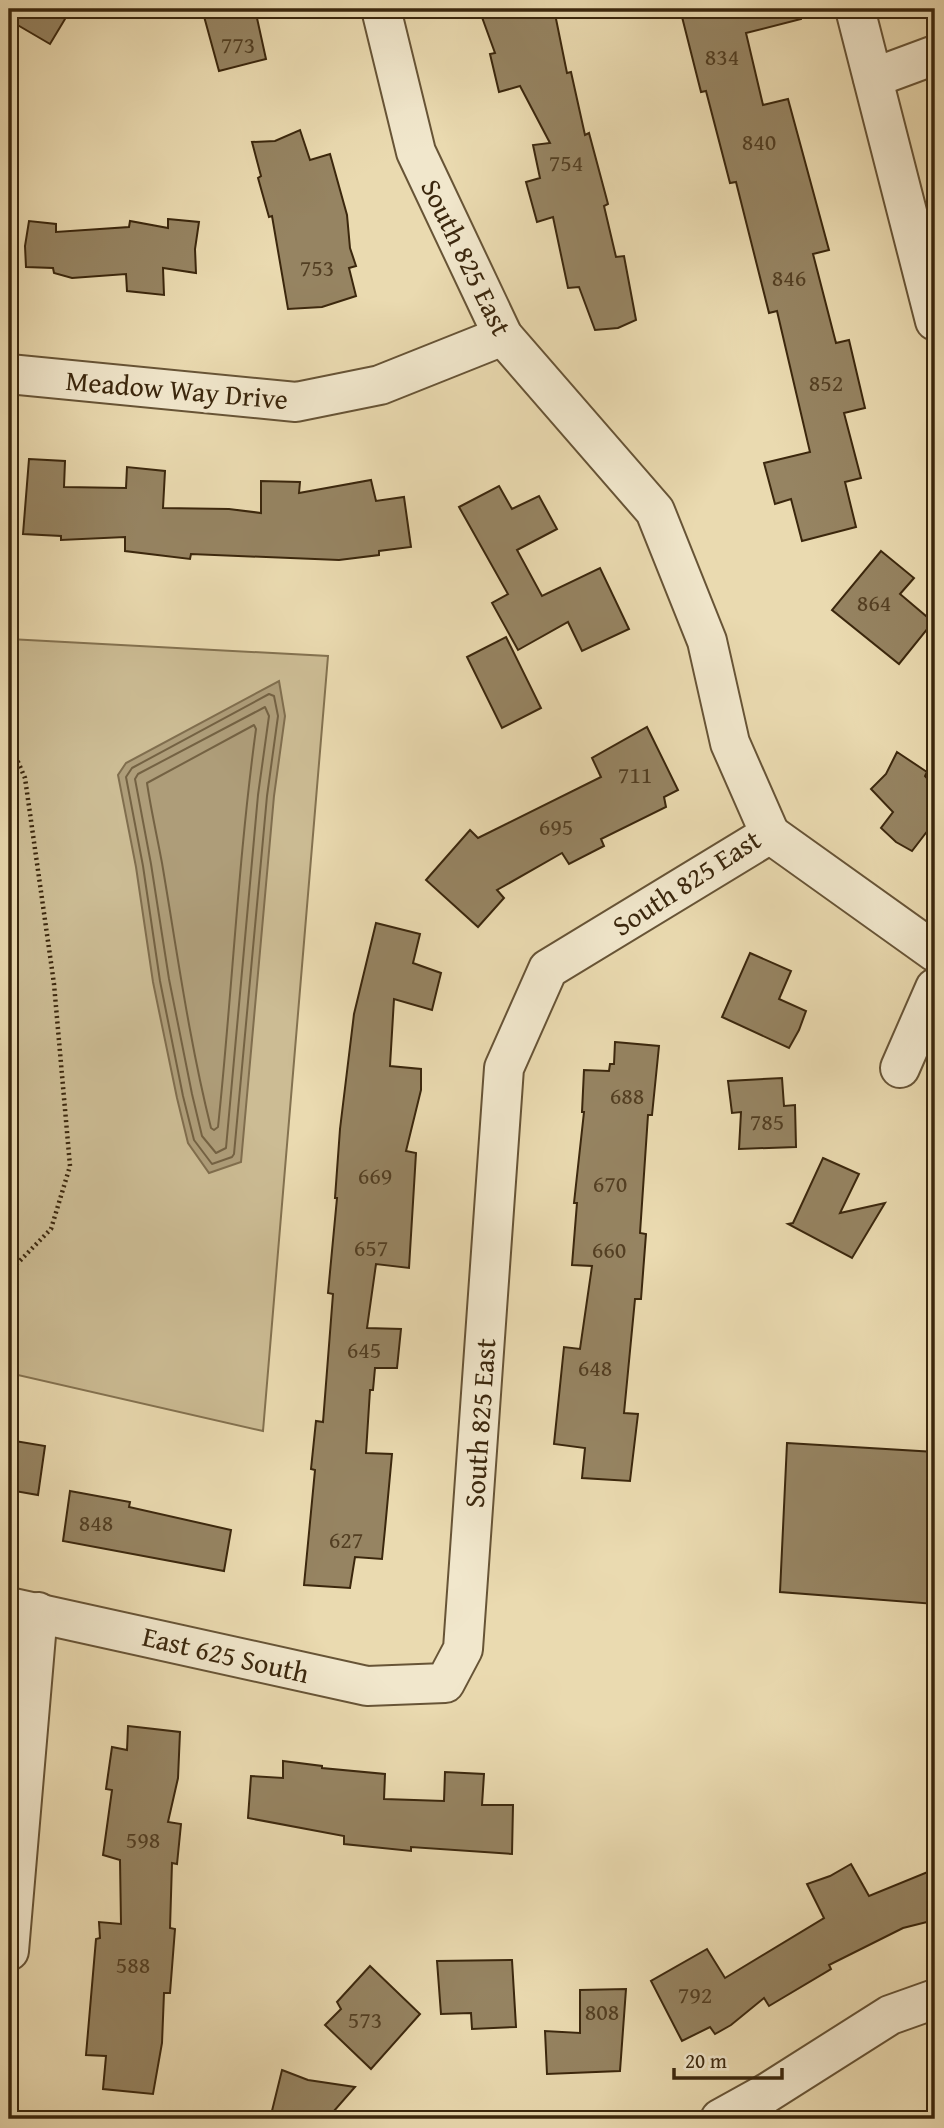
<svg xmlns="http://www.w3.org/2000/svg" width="944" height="2128" font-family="'Gentium Book Plus',serif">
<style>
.green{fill:#ccbc94;stroke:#847250;stroke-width:2}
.water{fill:#ae9d79;stroke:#806e4e;stroke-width:2}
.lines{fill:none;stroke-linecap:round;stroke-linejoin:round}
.shore{stroke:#746243;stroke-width:2}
.building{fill:#968462;stroke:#3b270d;stroke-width:2}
.minor-casing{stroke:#675436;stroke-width:42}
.path{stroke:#3b270d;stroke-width:4.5;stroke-dasharray:2 3.5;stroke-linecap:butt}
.minor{stroke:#f1e7cc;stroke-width:38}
.labels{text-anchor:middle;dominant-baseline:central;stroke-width:7;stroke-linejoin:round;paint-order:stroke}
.number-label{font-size:24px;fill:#523e22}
.street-label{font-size:28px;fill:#3b270d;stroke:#f1e7cc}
</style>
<rect width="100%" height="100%" fill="#eadab0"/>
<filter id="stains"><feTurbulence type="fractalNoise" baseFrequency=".00286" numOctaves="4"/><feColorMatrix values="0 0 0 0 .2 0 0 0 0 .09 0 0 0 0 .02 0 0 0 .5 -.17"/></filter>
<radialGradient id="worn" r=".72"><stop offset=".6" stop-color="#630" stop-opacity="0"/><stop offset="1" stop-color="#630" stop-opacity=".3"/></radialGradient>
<path class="green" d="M9,639L328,656L263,1431L9,1373Z"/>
<path class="water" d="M279,681L285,716L274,796L241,1162L209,1173L188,1143L177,1098L153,982L136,867L118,775L126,763Z"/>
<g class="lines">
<g class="shore">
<path d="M269,694L274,696L278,716L267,796L234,1154L232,1157L212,1164L194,1140L183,1096L160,981L143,866L126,777L132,768Z"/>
<path d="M265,707L269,716L258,795L226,1148L216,1153L202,1136L192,1094L169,979L151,864L135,779L138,774Z"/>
<path d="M254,725L256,729C238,861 232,995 218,1127L214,1130L211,1128C189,1040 177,951 162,863C157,836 151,810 147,783Z"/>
</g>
</g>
<g class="building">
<path d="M9,9H71L50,44L9,20Z"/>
<path d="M202,9H255L266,59L219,71Z"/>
<path d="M479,9H554L567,73L571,72L585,135L589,133L608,204L604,206L616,257L624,256L636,320L618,328L595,330L579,287L568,288L553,217L537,222L526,182L540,178L533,145L550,143L520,86L499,92L490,54L495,53Z"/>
<path d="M680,9H800L801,19L746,33L763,105L788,99L829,250L813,254L836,343L849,340L865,408L844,413L861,478L845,482L856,527L802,541L791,499L775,504L764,463L810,452L777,311L769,313L736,182L730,183L706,91L701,92Z"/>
<path d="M300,130L310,160L330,154L347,215L350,248L356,266L349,268L356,296L322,307L288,309L272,216L269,217L258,178L261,176L252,142L275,141Z"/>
<path d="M168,219L199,222L195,249L196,273L163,268L164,295L127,291L126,274L72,278L54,273L53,268L26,267L25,246L29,221L56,224V232L129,227L130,221L168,228Z"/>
<path d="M29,459L65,461L64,487L126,488L127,467L165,471L163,508L229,509L261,513V481L300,482L299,493L371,480L376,501L404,497L411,547L379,551V555L339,560L191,554L190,559L125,551V537L61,540V536L23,534Z"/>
<path d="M499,486L512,509L539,496L557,529L517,550L542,596L600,568L629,629L582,651L568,622L518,650L492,603L508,594L459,507Z"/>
<path d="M881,551L914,578L900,594L933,622L899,664L832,610Z"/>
<path d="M506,637L541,708L502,728L467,657Z"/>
<path d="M647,727L678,790L664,797L666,807L601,839L604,846L569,864L562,853L497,890L504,898L478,927L426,880L470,830L478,838L601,777L592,758Z"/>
<path d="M897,752L927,772L925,776L935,787V821L912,851L896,842L881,828L893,812L871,789L886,774Z"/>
<path d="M376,923L420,934L413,963L441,973L432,1010L394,999L390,1066L421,1069V1090L406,1151L416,1153L409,1268L376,1264L367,1328L401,1329L397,1368H375L373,1390H370L366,1453L392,1454L385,1529L382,1559L355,1557L350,1588L304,1585L315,1470L311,1469L316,1421L323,1422L333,1294L328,1293L337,1198H335L340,1129L354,1014Z"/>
<path d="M750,953L791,971L779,999L806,1011L799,1030L789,1048L722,1017Z"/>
<path d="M615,1042L659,1046L652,1115H648L640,1233L646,1234L641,1299H635L624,1413L638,1414L630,1481L582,1478L585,1448L554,1444L564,1347L580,1349L592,1266L572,1265L577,1203H574L584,1112H582L584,1070L609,1071L610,1064H614Z"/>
<path d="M782,1078L784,1106L795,1105L796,1147L739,1149L741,1112L732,1113L728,1081Z"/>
<path d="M823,1158L859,1174L840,1213L885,1203L852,1258L788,1224L793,1223Z"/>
<path d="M9,1440L45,1446L38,1495L9,1490Z"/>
<path d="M787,1443L935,1452V1604L780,1592Z"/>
<path d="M70,1491L130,1502L129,1507L231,1530L224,1571L63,1541Z"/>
<path d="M128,1726L180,1732L178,1778L168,1822L181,1824L177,1864L172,1863L170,1928L175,1929L170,1993H164L162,2043L153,2094L103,2089L106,2056L86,2055L96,1939L100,1938L99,1922L121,1924L120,1860L103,1855L112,1790L106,1789L112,1747L127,1750Z"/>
<path d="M283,1761L322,1766V1768L385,1774L384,1799L444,1801L445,1772L484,1774L482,1805H513L512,1854L411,1847V1851L344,1844V1836L248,1818L251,1776L283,1778Z"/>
<path d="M851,1864L869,1896L935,1869V1920L903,1928L829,1965L831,1969L769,2006L764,1998L731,2025L715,2034L710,2027L682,2041L651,1981L707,1949L725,1978L824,1918L807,1884L830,1876Z"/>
<path d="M512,1960L516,2027L472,2029L471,2013L441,2014L437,1961Z"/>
<path d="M370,1966L420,2014L371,2069L325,2025L341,2009L337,2002Z"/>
<path d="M626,1989L620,2071L547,2074L545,2031L580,2033V1990Z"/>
<path d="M282,2070L308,2080L355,2087L327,2119H270Z"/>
</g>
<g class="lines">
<defs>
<g id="minor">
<path d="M381,9L416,152L503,336L655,511L707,641L730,743L770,834"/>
<path d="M855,9L935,321"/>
<path d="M873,78L935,55"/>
<path d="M9,374L296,402L380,385L503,336"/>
<path d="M770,834L935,952"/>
<path d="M900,1068L935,988"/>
<path d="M9,1607L367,1686L445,1683L463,1649L504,1068L548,969L770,834"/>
<path d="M9,1951L38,1612"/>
<path d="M720,2119L767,2093L890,2015L935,1999"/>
</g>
</defs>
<use href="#minor" class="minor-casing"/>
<path class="path" d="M9,741L25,778L54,984L70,1166L51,1229L9,1272"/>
<use href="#minor" class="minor"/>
</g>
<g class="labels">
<g class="number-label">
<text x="238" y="44">773</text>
<text x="722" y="56">834</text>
<text x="759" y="141">840</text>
<text x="566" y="162">754</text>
<text x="317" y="267">753</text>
<text x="789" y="277">846</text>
<text x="826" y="382">852</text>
<text x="874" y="602">864</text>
<text x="635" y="774">711</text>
<text x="556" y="826">695</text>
<text x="627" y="1095">688</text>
<text x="767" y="1121">785</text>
<text x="375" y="1175">669</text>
<text x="610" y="1183">670</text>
<text x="371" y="1247">657</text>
<text x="609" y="1249">660</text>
<text x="364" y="1349">645</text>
<text x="595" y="1367">648</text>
<text x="96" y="1522">848</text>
<text x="346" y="1539">627</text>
<text x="143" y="1839">598</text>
<text x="133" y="1964">588</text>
<text x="695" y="1994">792</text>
<text x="602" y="2011">808</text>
<text x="365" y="2019">573</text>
</g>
<g class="street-label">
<text transform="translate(467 257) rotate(64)">South 825 East</text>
<text transform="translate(177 389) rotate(5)">Meadow Way Drive</text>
<text transform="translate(686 882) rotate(-33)">South 825 East</text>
<text transform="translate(479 1423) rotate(-86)">South 825 East</text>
<text transform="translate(226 1654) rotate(13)">East 625 South</text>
</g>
</g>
<rect width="944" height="2128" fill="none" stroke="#eadab0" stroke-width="35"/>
<rect x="10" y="10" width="923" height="2107" fill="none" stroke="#3b270d" stroke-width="3.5"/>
<rect x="18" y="18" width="909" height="2093" fill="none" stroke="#3b270d" stroke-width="2"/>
<path d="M674 2068v10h108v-10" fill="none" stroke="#3b270d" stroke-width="3.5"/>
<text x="685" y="2068" font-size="21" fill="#3b270d" stroke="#f1e7cc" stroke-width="5" paint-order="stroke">20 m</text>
<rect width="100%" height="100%" filter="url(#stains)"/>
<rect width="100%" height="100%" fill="url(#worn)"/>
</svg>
